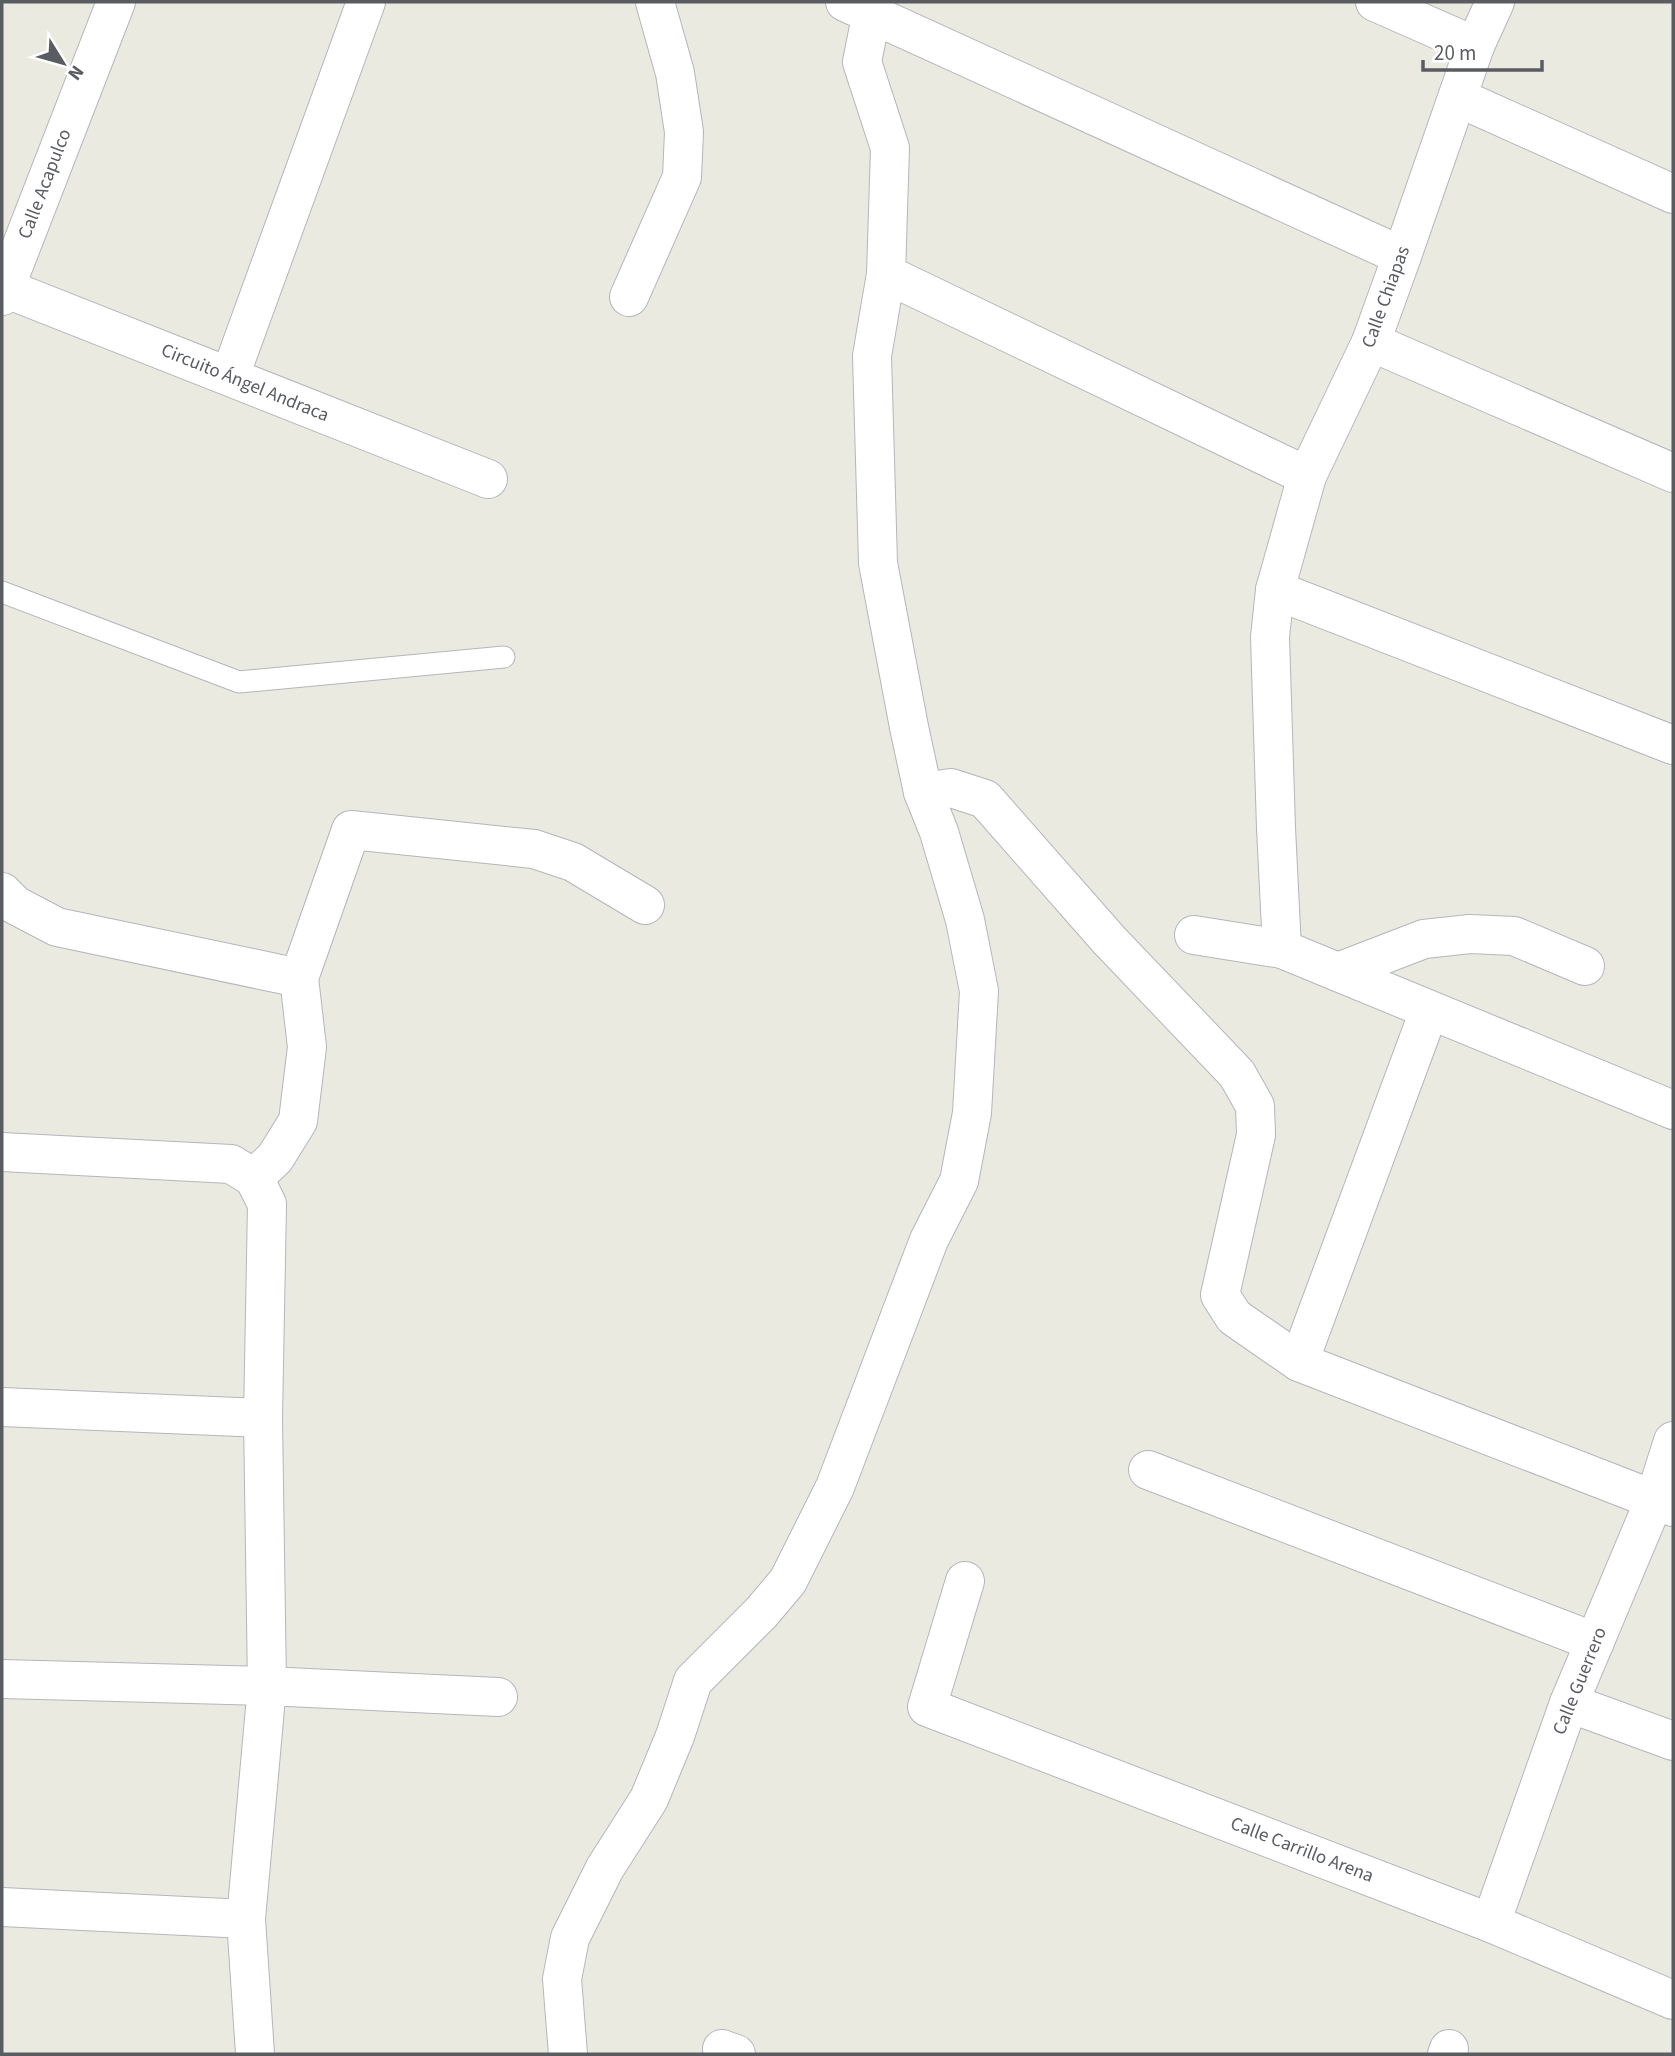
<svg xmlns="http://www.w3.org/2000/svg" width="1675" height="2056" font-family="'Source Sans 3',sans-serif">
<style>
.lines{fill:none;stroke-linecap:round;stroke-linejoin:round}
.lane-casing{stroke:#b3b6bb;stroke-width:23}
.street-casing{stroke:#b3b6bb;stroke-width:40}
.secondary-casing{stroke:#b5b7bc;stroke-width:40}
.lane{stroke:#fff;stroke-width:21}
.street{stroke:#fff;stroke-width:38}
.secondary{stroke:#fff;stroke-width:38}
.labels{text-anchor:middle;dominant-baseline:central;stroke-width:5;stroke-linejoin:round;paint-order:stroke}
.street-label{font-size:19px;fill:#595c61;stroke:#fff}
</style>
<rect width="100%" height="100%" fill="#ebeae1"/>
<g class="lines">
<defs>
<path id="lane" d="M2,592L239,682L504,657"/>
<g id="street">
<path d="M1375,2L1475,46"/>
<path d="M1459,98L1673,194"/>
<path d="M1402,256L1475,46L1495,2"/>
<path d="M886,274L1307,476"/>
<path d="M2,287L488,479"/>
<path d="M2,296L116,2"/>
<path d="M629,297L682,177L684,132L675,73L655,2"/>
<path d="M1371,342L1673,473"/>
<path d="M230,376L366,2"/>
<path d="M1275,590L1270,637L1276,828L1282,949"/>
<path d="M923,792L951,788L985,799L1109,940L1237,1074L1255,1106L1256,1135L1220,1295L1234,1317L1299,1362L1673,1507"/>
<path d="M2,892L15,905L57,927L299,978"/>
<path d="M1194,935L1282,949L1673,1110"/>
<path d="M1338,972L1424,939L1470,934L1514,936L1585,966"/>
<path d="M2,1152L231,1164L254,1178L267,1204L263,1418L267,1686L246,1919L255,2054"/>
<path d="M254,1178L275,1158L298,1121L307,1047L299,978L351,830L534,849L573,862L645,905"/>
<path d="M1299,1362L1429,1011"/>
<path d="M2,1407L263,1418"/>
<path d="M1148,1470L1595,1642"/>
<path d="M965,1581L927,1707L1491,1923"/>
<path d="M2,1679L267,1686L498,1697"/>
<path d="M1569,1703L1673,1741"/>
<path d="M2,1907L246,1919"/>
<path d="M722,2049L736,2054"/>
<path d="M568,2054L562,1979L570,1938L605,1868L649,1799L675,1736L693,1681L761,1613L788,1581L835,1487L929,1240L959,1181L972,1113L979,991L965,920L939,832L923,792L909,727L878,563L872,356L886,274L890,148L862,62L874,2"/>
<path d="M1447,2054L1449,2049"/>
</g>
<g id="secondary">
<path d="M845,2L1402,256L1371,342L1307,476L1275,590L1673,745"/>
<path d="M1673,1441L1654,1501L1569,1703L1491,1923L1673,2000"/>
</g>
</defs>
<use href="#lane" class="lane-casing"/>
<use href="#street" class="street-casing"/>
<use href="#secondary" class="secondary-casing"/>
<use href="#lane" class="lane"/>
<use href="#street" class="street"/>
<use href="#secondary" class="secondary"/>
</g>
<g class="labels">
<g class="street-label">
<text transform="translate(45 184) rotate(-69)">Calle Acapulco</text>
<text transform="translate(1386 297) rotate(-70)">Calle Chiapas</text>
<text transform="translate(245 383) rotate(22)">Circuito Ángel Andraca</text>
<text transform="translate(1580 1681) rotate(-68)">Calle Guerrero</text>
<text transform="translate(1302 1850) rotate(21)">Calle Carrillo Arena</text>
</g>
</g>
<rect width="1675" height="2056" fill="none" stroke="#595c61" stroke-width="7"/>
<g transform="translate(63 63) rotate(127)" stroke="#ffffff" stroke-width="5" paint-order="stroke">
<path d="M0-5L12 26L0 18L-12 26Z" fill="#595c61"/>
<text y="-10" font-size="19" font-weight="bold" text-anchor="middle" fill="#595c61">N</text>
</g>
<path d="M1423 60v10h119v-10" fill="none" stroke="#595c61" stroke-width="3.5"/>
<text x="1434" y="60" font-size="21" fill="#595c61" stroke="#ffffff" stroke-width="5" paint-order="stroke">20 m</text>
</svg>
